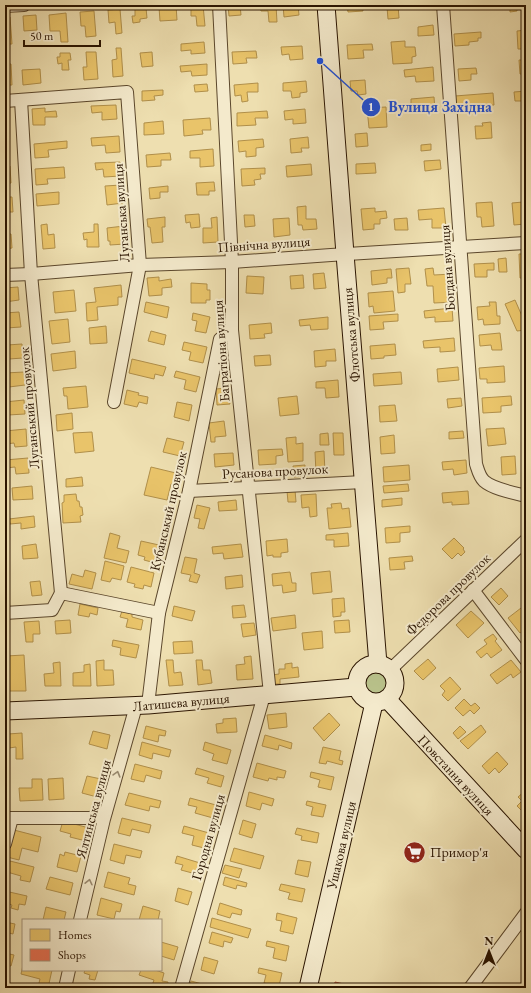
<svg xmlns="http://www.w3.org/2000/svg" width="531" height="993" font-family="'EB Garamond',serif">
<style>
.green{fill:#b9c28b;stroke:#726b46}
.homes{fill:#e9c46a;stroke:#b08f4a}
.shops{fill:#e76f51;stroke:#ae5439}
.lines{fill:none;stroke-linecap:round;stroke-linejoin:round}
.street-casing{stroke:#5b472c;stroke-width:14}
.secondary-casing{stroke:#2a1400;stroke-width:19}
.street{stroke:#f4eacc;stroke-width:12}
.secondary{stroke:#f4eacc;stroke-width:17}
.oneway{stroke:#998a70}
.labels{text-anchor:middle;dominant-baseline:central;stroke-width:4;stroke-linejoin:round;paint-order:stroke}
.street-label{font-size:14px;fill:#2a1400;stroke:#f4eacc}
.poi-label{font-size:14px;fill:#2a1400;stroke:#f4eacc;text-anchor:start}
.leader{fill:none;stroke:#1d4ed8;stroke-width:1.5}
.callout-dot{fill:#1d4ed8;stroke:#f4eacc;stroke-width:1.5}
.mark-label{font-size:12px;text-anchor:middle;font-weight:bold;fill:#fff}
.callout-label{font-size:15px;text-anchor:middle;font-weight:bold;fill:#1d4ed8;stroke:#f4eacc;stroke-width:4;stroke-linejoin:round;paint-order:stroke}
</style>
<rect width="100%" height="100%" fill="#eedfb0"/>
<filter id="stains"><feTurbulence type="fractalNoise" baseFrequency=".005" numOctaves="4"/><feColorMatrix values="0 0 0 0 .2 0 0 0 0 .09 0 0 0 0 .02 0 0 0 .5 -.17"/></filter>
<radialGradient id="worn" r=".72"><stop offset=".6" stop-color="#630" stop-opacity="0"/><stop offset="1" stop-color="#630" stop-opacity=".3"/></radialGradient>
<circle class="green" cx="375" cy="683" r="13"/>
<g class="homes">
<path d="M176,5L177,20L160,21L159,7Z"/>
<path d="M191,5H203L205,26H197L196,16H191Z"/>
<path d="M228,5H240L241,15L229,16Z"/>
<path d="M260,5H276L277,22H269L268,11H261Z"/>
<path d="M283,5H298L299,15L284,17Z"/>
<path d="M347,5H362L363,11L348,12Z"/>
<path d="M383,5H398L399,18L388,19L387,7H383Z"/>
<path d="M510,5H519H517V11L510,12Z"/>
<path d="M146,8L147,18L140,19V22L133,23L132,16H135V9Z"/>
<path d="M120,9L122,33L116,34L115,22L109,23L108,10Z"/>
<path d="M94,11L96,36L86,37L85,26H81L80,12Z"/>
<path d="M66,13L68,42H61L60,31H50L49,15Z"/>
<path d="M36,15L37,30L24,31L23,16Z"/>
<path d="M5,17H10L12,44H5Z"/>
<path d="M433,25L434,35L418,36V27Z"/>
<path d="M526,30V49H518L517,31Z"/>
<path d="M481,32V38H478V41L469,42V45L455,46L454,34Z"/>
<path d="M405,41V47H415L416,56L412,57V63L393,64L391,42Z"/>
<path d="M204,42L205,53L191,54V50L181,51V44Z"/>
<path d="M372,44L373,50H363L364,58L348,59L347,45Z"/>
<path d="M302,46L303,59L290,60L289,54L282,55L281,47Z"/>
<path d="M116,48H121L123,76L113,77L112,60L117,59Z"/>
<path d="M256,51L257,58H246L247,63L233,64L232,52Z"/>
<path d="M86,52H96L98,79L84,80L83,67H87Z"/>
<path d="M152,52L153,66L142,67L140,53Z"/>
<path d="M60,53H70L71,60H68L69,70H62V63L58,64L57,57H60Z"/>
<path d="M519,60H526V74H520Z"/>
<path d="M5,64H11L12,85H5Z"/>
<path d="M207,64V75L192,76L191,71L181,72L180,66Z"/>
<path d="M433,67L434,81L416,82L415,76L405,77L404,70Z"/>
<path d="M476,68L477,74H471V80L459,81L458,69Z"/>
<path d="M40,69L41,83L23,85L22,70Z"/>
<path d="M365,80L366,94L358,95L357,91H351L350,81Z"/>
<path d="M306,81L307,92L300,93V97L292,98L291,91H283V83Z"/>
<path d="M258,83V92H247L248,101L242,102L241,95L235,96L234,85Z"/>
<path d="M207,84L208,91L195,92L194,85Z"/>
<path d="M163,90V95L154,96L155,100L142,101V91Z"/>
<path d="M526,91V107H522V101H515L514,92Z"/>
<path d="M493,93L494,105L474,107V111L456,112L455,96Z"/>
<path d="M434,97L435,110L418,112V107H411V99Z"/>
<path d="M116,105L117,119L102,120V112L92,113L91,106Z"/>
<path d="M386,107L387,127L369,128L367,108Z"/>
<path d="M45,108V112L56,111L57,117H45V125H33L32,109Z"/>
<path d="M305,109L306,123L293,124V119L285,120L284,111Z"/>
<path d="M267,111L268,118H255L256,125L237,126V113Z"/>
<path d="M210,118L211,130H202L203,134L184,136L183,120Z"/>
<path d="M163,121L164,134L144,135V123Z"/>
<path d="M491,122L492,138L476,139L475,126H483L482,123Z"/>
<path d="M367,133L368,146L356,147L355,134Z"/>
<path d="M119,136L120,152L106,153L105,145L92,146L91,138Z"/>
<path d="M308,137L309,148H301L302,152L291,153L290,139Z"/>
<path d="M7,138L9,157L5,158V139Z"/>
<path d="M263,139L264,147L256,148V156L246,157V151L239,152L238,141Z"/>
<path d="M67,141V148L48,150L49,157L35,158L34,144Z"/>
<path d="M431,144V150L421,151V145Z"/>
<path d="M213,149L214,166L200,167V158H190V151Z"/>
<path d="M170,153L171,160H161V166L147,167L146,155Z"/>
<path d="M440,160L441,169L425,171L424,161Z"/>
<path d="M120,162L121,176L104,177L103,169L96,170L95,163Z"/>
<path d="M375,163L376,173L356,174V164Z"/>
<path d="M311,164L312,175L287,177L286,166Z"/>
<path d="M10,166L11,183L5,184V167Z"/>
<path d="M64,167L65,178L47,179L48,184L36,185L35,169Z"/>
<path d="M265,168V174H260L261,179L254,180L255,185L242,186L241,169Z"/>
<path d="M214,182L215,191H209V195H197L196,183Z"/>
<path d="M121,185L123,203L107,205L105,186Z"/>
<path d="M168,186V192H160V198L150,199L149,188Z"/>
<path d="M59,192V204L37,206L36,194Z"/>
<path d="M5,197H12L13,212H5Z"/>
<path d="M492,202L494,226L482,227L481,217H477L476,203Z"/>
<path d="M523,202L525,224L514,225L512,203Z"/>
<path d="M306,206V219H316L317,229L303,230L302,225H298L297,207Z"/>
<path d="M375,208V212L386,211L387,218L380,219V224H374V229L363,230L361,209Z"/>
<path d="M444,208L446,228H432V219L419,220L418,210Z"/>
<path d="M199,214L200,227L191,228L190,222L186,223L185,215Z"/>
<path d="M244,215H254L255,226L245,227Z"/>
<path d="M165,217V227H162L163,242L152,243L150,227H148L147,219Z"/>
<path d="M217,217L218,242L203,243V228H212L211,218Z"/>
<path d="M289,218L290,235L274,237L273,219Z"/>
<path d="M407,218L408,230H395L394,219Z"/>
<path d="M47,224L48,235L54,234L55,248L43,249L41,225Z"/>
<path d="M94,224H98L99,247H87V239L84,240L83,233L94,232Z"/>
<path d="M124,226L125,244L110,245V241H108L107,228Z"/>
<path d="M5,234H11L12,248L5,249Z"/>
<path d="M519,254H526V278H520Z"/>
<path d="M506,258L507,272H499L498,259Z"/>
<path d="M494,263V270H487V277H475L474,264Z"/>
<path d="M409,268L411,284H405V292L398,293L396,269Z"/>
<path d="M433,268L434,275L452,274L455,302L434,303L433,286H427L425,269Z"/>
<path d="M391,269L392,278H387V283L372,285L371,271Z"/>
<path d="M324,273L326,288L314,289L313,274Z"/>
<path d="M303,275L304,288L291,289L290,276Z"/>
<path d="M247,276L264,277L263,294L246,293Z"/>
<path d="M159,277V281L171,279L172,287L162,288V295L149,296L147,278Z"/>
<path d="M191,283L207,284V290H210V300H206V303H191Z"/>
<path d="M121,285L122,297H118V305L97,307L98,320L87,321L86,303L96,302L94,288Z"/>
<path d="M18,287L19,300L5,302V288Z"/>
<path d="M74,290L76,311L55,313L53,292Z"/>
<path d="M393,291L395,311L374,313L373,306L369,307L368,293Z"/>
<path d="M515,300L522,316H526V330L517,331L505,304Z"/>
<path d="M146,302L169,307L167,318L144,312Z"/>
<path d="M489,302H496L497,316H500V324L484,325L483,319L478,320L477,307L490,306Z"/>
<path d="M452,308L453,321L435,322V317L425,318L424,311Z"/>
<path d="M19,312L21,327L6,328L5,313Z"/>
<path d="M193,313L210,317L206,333L195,331L197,321L192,320Z"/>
<path d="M398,314V321L383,322L384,329L370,330L369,316Z"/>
<path d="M328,317V329L311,330L310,325L300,326L299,320Z"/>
<path d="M68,319L70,342L52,344L49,321Z"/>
<path d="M271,323L272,333L264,334L265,338L250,339L249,325Z"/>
<path d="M106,326L107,343L90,344L89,328Z"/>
<path d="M151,331L166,335L164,345L148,341Z"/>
<path d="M500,333L502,350H492L491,345L480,346L479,335Z"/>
<path d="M454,338L455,351L440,352V347L424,348L423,341Z"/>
<path d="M184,342L207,347L203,363L189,360L191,352L182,350Z"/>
<path d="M22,344L23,358L9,359L7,345Z"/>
<path d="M395,344L396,355L384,356V358L371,359L370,346Z"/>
<path d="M335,349L336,361H326V366L315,367L314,351Z"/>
<path d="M75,351L76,368L53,371L51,354Z"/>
<path d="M270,355L271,365L255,366L254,356Z"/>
<path d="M132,359L166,367L163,376L155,374L154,379L129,373Z"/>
<path d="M504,366L505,382L487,383V379H480L479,368Z"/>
<path d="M458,367L459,380L438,382L437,369Z"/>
<path d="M176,371L200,377L196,392L184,389L186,380L174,377Z"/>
<path d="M24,372L25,385L9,387L8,379L5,380V373Z"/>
<path d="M401,372L402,384L374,386L373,374Z"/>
<path d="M338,380L339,397L326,398L325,388H316V382Z"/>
<path d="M86,386L88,407L68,409L67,396H64L63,388Z"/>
<path d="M226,388L230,404L217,405L216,389Z"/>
<path d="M127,390L139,393L138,395L148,397L147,404L139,402L137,407L124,404Z"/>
<path d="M297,396L299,414L280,416L278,398Z"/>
<path d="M511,396L512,405L501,406V412L483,413L482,398Z"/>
<path d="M461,398L462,406L448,408L447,399Z"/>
<path d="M24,400L25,414L8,415L7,407H5V402Z"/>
<path d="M177,402L192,405L189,421L174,417Z"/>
<path d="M395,405L397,421L380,422L379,406Z"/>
<path d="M72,413L73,429L57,431L56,415Z"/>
<path d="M224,421L226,436L215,437V442H211L209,423Z"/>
<path d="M504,428L506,444L488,446L486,429Z"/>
<path d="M26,429L27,446L15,447L14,443L5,444V431Z"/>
<path d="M463,431L464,438L449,439V432Z"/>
<path d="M92,432L94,451L75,453L73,433Z"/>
<path d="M328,433L329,445H320V434Z"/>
<path d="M333,433H343L344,455H334Z"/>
<path d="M394,435L395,453L381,454L380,437Z"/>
<path d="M296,437V444L303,443V461L288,462L286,438Z"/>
<path d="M167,438L184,442L180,456L163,452Z"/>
<path d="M282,449L283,455L276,456V464L259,465L258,450Z"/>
<path d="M324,451L325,473H316L315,452Z"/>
<path d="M233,453L234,465L215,467L214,454Z"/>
<path d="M515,456L516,474L502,475L501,457Z"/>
<path d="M28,458L29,473L16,474L15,467L5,468V460Z"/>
<path d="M466,460L467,473L454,475L453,469L443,470L442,462Z"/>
<path d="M305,465V476L294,477L293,466Z"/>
<path d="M409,465L410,480L384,482L383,467Z"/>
<path d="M151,467L180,474L177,485L171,484L167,500L144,495Z"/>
<path d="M82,477L83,486L66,487V479Z"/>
<path d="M408,484L409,491L384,493L383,486Z"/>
<path d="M32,486L33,499L13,500L12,488Z"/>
<path d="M295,490L296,502H288L287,491Z"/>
<path d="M468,491L469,504L452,505V502L443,503L442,493Z"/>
<path d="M76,494L77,501H79L80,507H82L83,515L80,516L81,522L63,523L62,503L64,502V495Z"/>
<path d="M316,494L317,516L310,517L309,507L302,508L301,495Z"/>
<path d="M402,498V505L382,507V500Z"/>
<path d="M236,500L237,510L219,511L218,502Z"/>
<path d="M341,503L342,509L349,508L351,527L329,529L327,508H332L331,504Z"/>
<path d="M197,505L210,508L204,529L198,528L200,519L194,518Z"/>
<path d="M34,516L35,527L21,529V523L10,524L9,519Z"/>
<path d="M410,526V532L400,533V542L386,543L385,528Z"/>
<path d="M110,533L120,536L117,548L129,551L126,563L104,558Z"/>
<path d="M348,533L349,546L334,547V540H326V535Z"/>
<path d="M454,538L464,548L463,549L465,552L461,556L458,553L452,559L442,549Z"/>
<path d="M287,539L288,552L281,553V557H273V555L267,556L266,541Z"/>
<path d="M141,541L159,545L155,563L144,560L145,557L138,555Z"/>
<path d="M36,544L38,558L23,559L22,546Z"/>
<path d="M241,544L243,557L224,559L223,553L213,554L212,547Z"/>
<path d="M412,556L413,561L404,562L405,569L390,570L389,558Z"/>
<path d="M185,557L197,559L194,573L200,575L197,583L189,581L191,575L181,573Z"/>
<path d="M105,561L124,566L121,580L112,578L110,582L101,580Z"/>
<path d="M131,567L154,573L151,587L144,585L143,589L134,587L135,584L127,582Z"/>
<path d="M85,570L96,573L92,589L69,584L72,574L83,577Z"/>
<path d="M330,571L332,592L313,594L311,573Z"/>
<path d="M290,572L292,583H296V591L283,593L282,585L273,586L272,574Z"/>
<path d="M242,575L243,587L226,589L225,577Z"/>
<path d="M40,581L42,595L32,596L30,582Z"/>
<path d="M501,588L508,596L499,605L491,597Z"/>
<path d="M344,598L345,612H341V616L333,617L332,599Z"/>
<path d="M80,604L98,608L97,615L90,613L89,617L78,615Z"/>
<path d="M244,605L246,617L233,618L232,606Z"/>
<path d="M174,606L195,611L192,621L172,616Z"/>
<path d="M521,608L526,614V629L520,633L508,618Z"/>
<path d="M122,611L132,614V617L143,620L141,630L126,627L128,619L120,617Z"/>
<path d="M471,611L484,623L468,638L456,625Z"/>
<path d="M295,615L296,628L273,631L271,618Z"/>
<path d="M70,620L71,633L56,634L55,621Z"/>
<path d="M349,620L350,632L335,633L334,621Z"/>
<path d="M39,621L40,634H33V642H26L24,622Z"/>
<path d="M254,623L256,635L243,637L241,624Z"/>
<path d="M322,631L323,648L304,650L302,633Z"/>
<path d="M493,634L497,639L495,641L502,650L491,658L487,653L481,658L476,652L487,644L484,640Z"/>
<path d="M113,640L139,645L136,658L120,655L121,648L112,646Z"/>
<path d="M192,641L193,653L174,654L173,642Z"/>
<path d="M24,655L26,691H7L6,656Z"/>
<path d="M251,656L253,679L237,680L236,665L245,664L244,657Z"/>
<path d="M428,659L436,668L423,680L414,671Z"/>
<path d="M104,660V670H113L114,685L97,686L96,661Z"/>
<path d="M166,660H173L174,673L181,672L183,685L169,686Z"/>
<path d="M196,660H202L203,670H210L212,683L198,685Z"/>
<path d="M511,660L521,672L513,678L511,674L497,684L490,675Z"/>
<path d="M60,662L61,686H45L44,674L54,673L53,663Z"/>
<path d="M292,663V668L298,667L299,677L280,679V684H273L272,675L279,674V669H285V664Z"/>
<path d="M90,664L91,686H73V673L84,672V665Z"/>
<path d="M450,677L461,689L448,701L442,695L445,691L440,686Z"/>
<path d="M464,699L471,706L475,703L480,708L474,714L470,710L463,716L455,708Z"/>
<path d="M286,713L287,727L269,729L267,715Z"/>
<path d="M329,713L340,725L324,741L313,728Z"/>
<path d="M236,718L237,732L217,733L216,724L223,723V719Z"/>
<path d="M481,725L486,732L468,749L460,741Z"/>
<path d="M146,726L166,731L165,736L159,735L158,742L143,738Z"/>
<path d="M460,726L466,732L458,739L453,733Z"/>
<path d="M93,731L110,735L107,749L89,744Z"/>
<path d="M22,733L23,759H16V747L9,748L8,734Z"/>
<path d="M265,735L292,743L291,749L279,745L278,750L262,746Z"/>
<path d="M142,742L171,750L169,757L153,753L152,759L139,755Z"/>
<path d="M205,742L231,750L227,764L212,760L214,754L203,750Z"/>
<path d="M323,747L341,751L339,760L343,761L342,765L327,761L326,764L319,763Z"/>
<path d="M497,752L508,764L499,773L495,768L489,774L482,766Z"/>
<path d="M257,763L286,771L284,778L277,777V780L269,778L268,781L253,777Z"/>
<path d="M135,764L162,771L160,779L146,775L144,782L131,779Z"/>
<path d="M197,768L224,776L221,787L207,783L209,778L195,774Z"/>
<path d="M311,772L334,777L331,790L318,787L320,780L310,777Z"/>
<path d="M87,776L101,779L97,797L82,793Z"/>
<path d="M63,778L64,799L49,800L48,779Z"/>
<path d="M32,779H42L43,800L20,801L19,788H32Z"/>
<path d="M5,783H8L9,801H5Z"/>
<path d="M526,790V806L521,810L517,806L522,801L518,797Z"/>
<path d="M249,792L274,799L272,806L262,803L260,810L246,806Z"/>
<path d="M129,793L161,801L159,808L150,806L149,811L125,805Z"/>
<path d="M190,798L216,805L213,818L195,813L197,807L188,805Z"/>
<path d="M307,801L326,805L323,817L311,815L313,807L306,805Z"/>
<path d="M122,818L151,825L149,833L132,829L130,836L118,833Z"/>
<path d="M243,820L256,824L252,838L239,834Z"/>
<path d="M63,821L89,828L86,841L70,837L71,834L60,831Z"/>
<path d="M184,826L209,833L204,848L192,845L194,836L182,833Z"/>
<path d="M297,828L319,833L317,843L301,840L302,836L295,834Z"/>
<path d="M14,830L41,837L38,852L22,848L19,860L7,857Z"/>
<path d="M114,844L142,851L140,858L126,855L124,864L110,860Z"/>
<path d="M234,848L264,856L260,869L230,861Z"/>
<path d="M65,852L81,856L77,872L57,867L60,854L64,856Z"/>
<path d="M177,856L200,863L196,874L181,870L183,865L175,863Z"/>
<path d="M298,860L311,862L308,877L295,874Z"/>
<path d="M10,861L34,867L30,882L20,880L21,876L7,872Z"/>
<path d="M225,865L242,869L239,878L222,873Z"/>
<path d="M108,872L130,878L128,884L136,886L134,895L104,887Z"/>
<path d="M50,877L73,883L70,895L46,889Z"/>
<path d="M225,877L247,883L246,887L237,885L236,889L223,885Z"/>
<path d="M281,884L305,889L302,902L288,899L290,893L279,890Z"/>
<path d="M178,888L192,892L188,905L175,901Z"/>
<path d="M5,891L27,896L25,905L19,904L18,910L11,908L12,905L5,903Z"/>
<path d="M101,898L122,904L120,912L116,911L114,919L97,915Z"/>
<path d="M220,903L242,910L241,915L232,913L230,918L217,914Z"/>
<path d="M143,906L160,911L158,920H139Z"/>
<path d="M46,907L66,912L64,920H43Z"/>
<path d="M277,913L297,918L293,934L280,931L282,921L276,920Z"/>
<path d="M212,918L251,929L248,938L210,927Z"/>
<path d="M5,922L15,924L13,934L5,932Z"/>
<path d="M212,932L233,938L231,943L224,941L223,947L209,943Z"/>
<path d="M267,941L289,946L286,961L273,958L275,948L266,946Z"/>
<path d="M161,942L178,947L174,960L161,956Z"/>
<path d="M5,953L14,955L11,966L5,965Z"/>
<path d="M204,957L218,961L214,974L201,970Z"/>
<path d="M23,965V970H52L48,988L38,987L40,979L21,974Z"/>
<path d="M259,968L282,973L279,986L264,983L266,975L258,973Z"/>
<path d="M85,970H98L95,980L89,979L90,975L84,973Z"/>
<path d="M141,970H155L164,973L162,981L168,982L167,988H151L154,980L139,975Z"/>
<path d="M191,981L217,988H189Z"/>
</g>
<path class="shops" d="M335,982L362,988H334Z"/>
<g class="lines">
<defs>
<g id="street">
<path d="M219,5L232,262V330L270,694"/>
<path d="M443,5L476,464C478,470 479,476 484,481C493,489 514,493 526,496"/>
<path d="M5,6L24,5"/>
<path d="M21,100L31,274L61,593"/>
<path d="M5,101L127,92L140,265L114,402"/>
<path d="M5,275L31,274L140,265L232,262L331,255L526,243"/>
<path d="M189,491L363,482"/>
<path d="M473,590L526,660"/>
<path d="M61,593L159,613"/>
<path d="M5,613L52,610L61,593"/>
<path d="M390,670L526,540"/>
<path d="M148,705L159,613L189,491L220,339L232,330"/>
<path d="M5,818H90L96,817L106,811"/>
<path d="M5,844L12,818"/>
<path d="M80,920L104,819L136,706"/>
<path d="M65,988L69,970"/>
<path d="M181,988L264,695"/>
<path d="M470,988L526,913"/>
</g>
<g id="secondary">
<path d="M326,5L345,254L378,664"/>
<circle cx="376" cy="683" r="19"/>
<path d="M387,699L526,850"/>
<path d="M5,711L148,705L356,687"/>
<path d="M308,988L374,703"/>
</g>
</defs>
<use href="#street" class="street-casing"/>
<use href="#secondary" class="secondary-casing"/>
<use href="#street" class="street"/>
<use href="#secondary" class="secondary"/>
</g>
<defs><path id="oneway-chevron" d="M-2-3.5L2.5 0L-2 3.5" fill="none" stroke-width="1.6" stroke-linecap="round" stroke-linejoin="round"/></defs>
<g class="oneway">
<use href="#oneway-chevron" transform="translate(117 774) rotate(-74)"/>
<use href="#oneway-chevron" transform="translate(89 882) rotate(-77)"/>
</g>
<defs>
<symbol id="supermarket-disc" viewBox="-11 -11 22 22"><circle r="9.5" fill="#8f2418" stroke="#f4eacc"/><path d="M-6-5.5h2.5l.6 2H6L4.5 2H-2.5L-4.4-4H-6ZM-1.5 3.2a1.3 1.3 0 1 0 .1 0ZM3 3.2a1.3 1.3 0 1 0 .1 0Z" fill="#fff"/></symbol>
</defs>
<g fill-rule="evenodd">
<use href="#supermarket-disc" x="402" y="840" width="25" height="25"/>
</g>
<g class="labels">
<g class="street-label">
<text transform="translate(121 213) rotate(-94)">Луганська вулиця</text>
<text transform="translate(264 244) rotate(-4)">Північна вулиця</text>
<text transform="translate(447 268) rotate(-94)">Богдана вулиця</text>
<text transform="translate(351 335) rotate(-95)">Флотська вулиця</text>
<text transform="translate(221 351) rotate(-94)">Багратіона вулиця</text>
<text transform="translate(29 408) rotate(-95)">Луганський провулок</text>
<text transform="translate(275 471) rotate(-3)">Русанова провулок</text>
<text transform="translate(168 511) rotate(-77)">Кубанський провулок</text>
<text transform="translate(448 594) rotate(-44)">Федорова провулок</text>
<text transform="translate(181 702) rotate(-5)">Латишева вулиця</text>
<text transform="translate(456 775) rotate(47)">Повстання вулиця</text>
<text transform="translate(93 809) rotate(-75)">Ялтинська вулиця</text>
<text transform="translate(208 837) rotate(-74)">Городня вулиця</text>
<text transform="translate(341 845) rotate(-77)">Ушакова вулиця</text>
</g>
<g class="poi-label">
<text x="430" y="852">Примор'я</text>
</g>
</g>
<path class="leader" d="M320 61L371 107"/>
<g class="callout-dot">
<circle cx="320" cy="61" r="4"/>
<circle cx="371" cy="107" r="10"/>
</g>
<g class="mark-label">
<text x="371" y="111">1</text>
</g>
<g class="callout-label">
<text x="440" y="112">Вулиця Західна</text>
</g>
<rect width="531" height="993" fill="none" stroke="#eedfb0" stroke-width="20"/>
<rect x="6" y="6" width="519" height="981" fill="none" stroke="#2a1400" stroke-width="2"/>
<rect x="10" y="10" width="511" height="973" fill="none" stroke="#2a1400"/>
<rect x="22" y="919" width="140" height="52" fill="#f4eacc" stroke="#a3947a"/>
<rect x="30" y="929" width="20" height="12" fill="#e9c46a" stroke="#a3947a"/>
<text x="58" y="939" font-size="12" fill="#2a1400">Homes</text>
<rect x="30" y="949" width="20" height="12" fill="#e76f51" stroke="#a3947a"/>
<text x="58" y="959" font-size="12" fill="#2a1400">Shops</text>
<g transform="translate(489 951)" stroke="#f4eacc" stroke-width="3" paint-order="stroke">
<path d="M0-3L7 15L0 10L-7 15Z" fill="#2a1400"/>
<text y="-6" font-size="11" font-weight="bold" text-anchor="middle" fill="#2a1400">N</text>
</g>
<path d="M24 40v6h76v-6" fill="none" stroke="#2a1400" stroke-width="2"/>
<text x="30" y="40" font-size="12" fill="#2a1400" stroke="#f4eacc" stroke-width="3" paint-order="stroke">50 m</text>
<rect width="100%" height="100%" filter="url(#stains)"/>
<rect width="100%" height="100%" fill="url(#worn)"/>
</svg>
